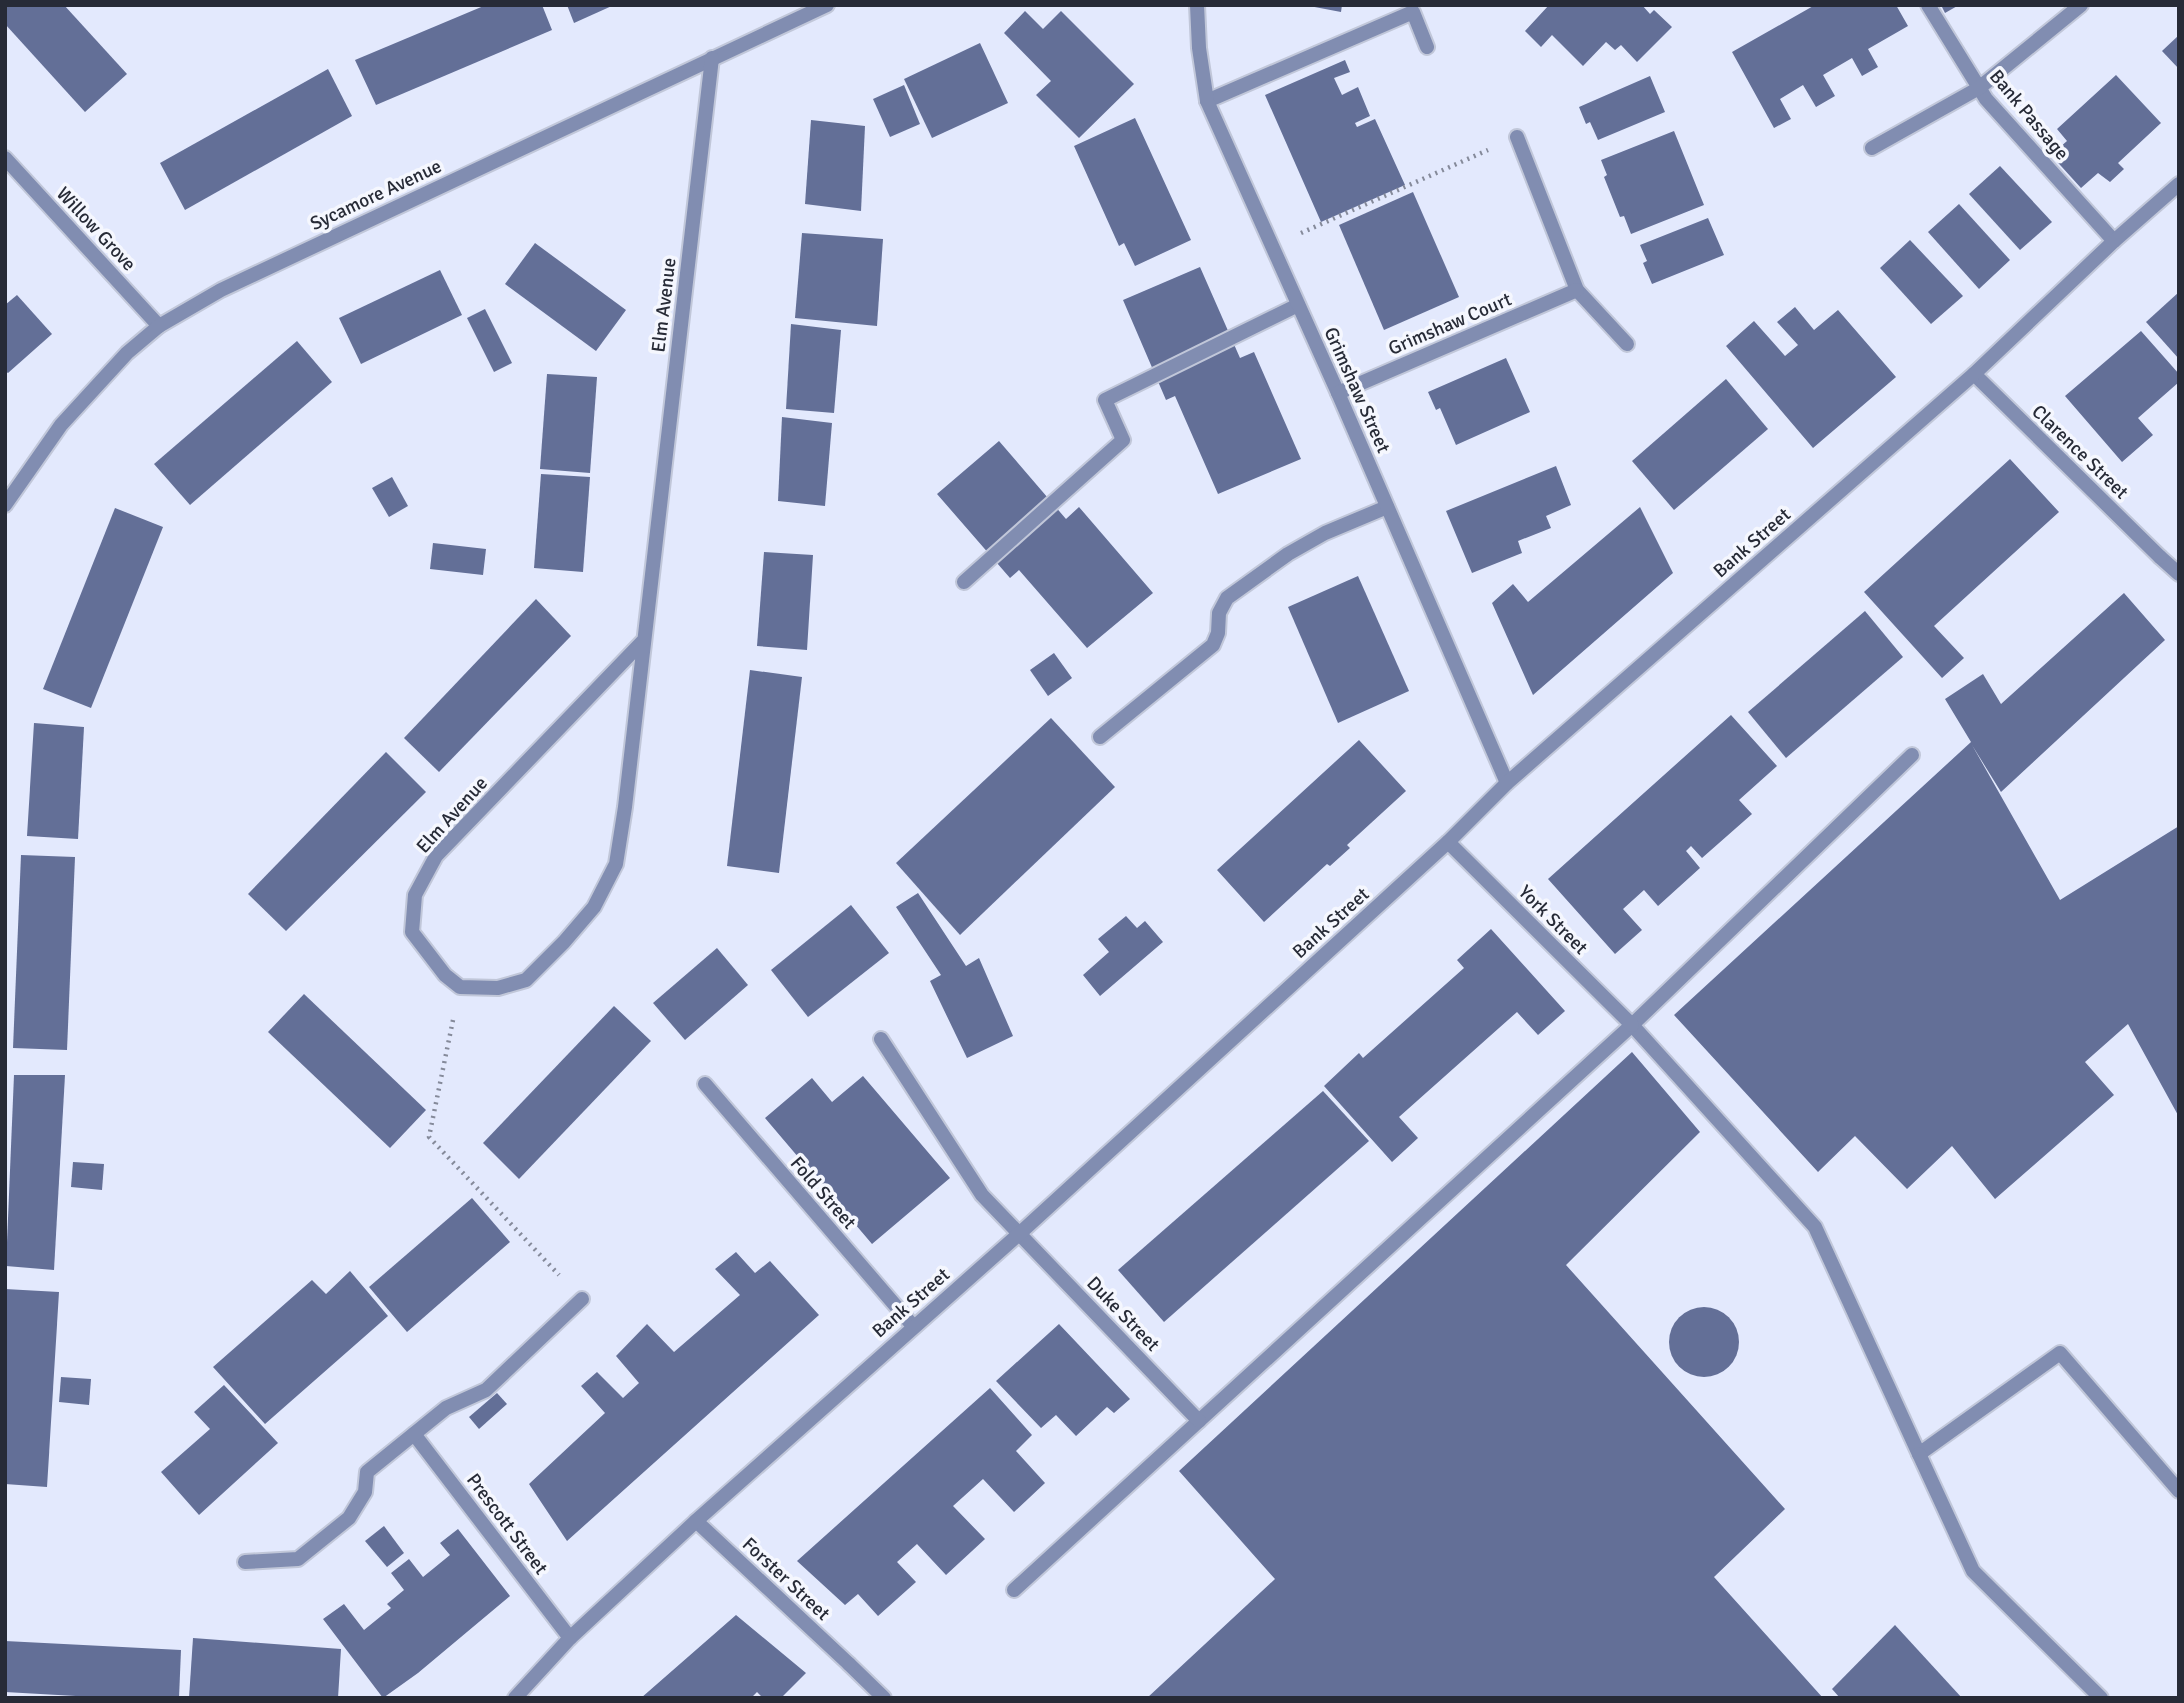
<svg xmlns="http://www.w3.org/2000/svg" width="2184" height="1703" font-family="Signika,sans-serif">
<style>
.building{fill:#636f97}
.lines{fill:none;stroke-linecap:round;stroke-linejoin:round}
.service-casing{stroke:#c1c7d9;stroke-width:18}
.minor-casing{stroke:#c1c7d9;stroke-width:18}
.tertiary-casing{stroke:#c1c7d9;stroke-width:18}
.path{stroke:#858a9a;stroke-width:4.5;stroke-dasharray:2 5;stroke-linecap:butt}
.service{stroke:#818db1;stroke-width:14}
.minor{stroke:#818db1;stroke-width:14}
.tertiary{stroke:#818db1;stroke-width:14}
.labels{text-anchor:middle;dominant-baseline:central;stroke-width:7;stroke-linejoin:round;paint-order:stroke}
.street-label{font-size:19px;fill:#272b37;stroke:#f5f7fe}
</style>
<rect width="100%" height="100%" fill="#e3e9fd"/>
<g class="building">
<path d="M5,5H64L127,74L85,112L5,24Z"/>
<path d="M486,5H542L552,30L376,105L355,60Z"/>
<path d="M567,5H614L574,23Z"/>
<path d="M1304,5H1342L1341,12Z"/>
<path d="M1549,5H1642L1650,14L1654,10L1672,27L1637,62L1621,45L1615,50L1606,42L1583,66L1552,35L1541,47L1525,31Z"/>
<path d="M1815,5H1896L1908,26L1868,49L1878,67L1862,76L1852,58L1823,75L1835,96L1816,107L1803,85L1780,99L1791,119L1774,128L1732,52Z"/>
<path d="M1941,5H1959L1945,13Z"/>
<path d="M1025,11L1043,29L1061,11L1134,84L1079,138L1036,95L1051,81L1004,33Z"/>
<path d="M2179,35V69L2162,51Z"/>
<path d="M980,43L1008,103L932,138L904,79Z"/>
<path d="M1345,60L1350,72L1334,78L1342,95L1358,87L1370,116L1355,123L1357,127L1375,119L1405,185L1321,222L1265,95Z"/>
<path d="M328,69L352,116L185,210L160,163Z"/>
<path d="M2116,75L2161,123L2118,163L2124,169L2110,182L2098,173L2081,188L2051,155L2067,141L2057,129Z"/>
<path d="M1650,76L1665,112L1598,140L1590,122L1586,124L1579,107Z"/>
<path d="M904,85L920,124L890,137L873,99Z"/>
<path d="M1135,118L1191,240L1135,266L1124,243L1119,246L1074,146Z"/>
<path d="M811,120L865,126L861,211L805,204Z"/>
<path d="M1674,131L1704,205L1631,234L1624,216L1620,217L1604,177L1607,175L1601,160Z"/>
<path d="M2000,166L2052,222L2020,250L1969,194Z"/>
<path d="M1413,192L1459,297L1384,330L1339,225Z"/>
<path d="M1959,204L2010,260L1979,289L1928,232Z"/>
<path d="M1708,218L1724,255L1652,284L1643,263L1647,261L1640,245Z"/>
<path d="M802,233L883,239L877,326L795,318Z"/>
<path d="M1910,240L1963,296L1931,324L1880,268Z"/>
<path d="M535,243L626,310L596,351L505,284Z"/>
<path d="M1200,267L1240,358L1254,352L1301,459L1218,494L1175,396L1166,400L1123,300Z"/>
<path d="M440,270L462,315L361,364L339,318Z"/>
<path d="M2179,292V359L2146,322Z"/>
<path d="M17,295L52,334L8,373L5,371V305Z"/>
<path d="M1795,307L1814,330L1838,310L1896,377L1813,448L1726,346L1754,321L1785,356L1798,345L1777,322Z"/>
<path d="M485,309L512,363L494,372L467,318Z"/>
<path d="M791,324L841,330L834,413L786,409Z"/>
<path d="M2141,331L2179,374V382L2138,418L2153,435L2122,462L2065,396Z"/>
<path d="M297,341L332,382L190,505L154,464Z"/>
<path d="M1506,358L1530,412L1456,445L1440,408L1436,410L1428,392Z"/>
<path d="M547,374L597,377L590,473L540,469Z"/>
<path d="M1726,379L1768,429L1674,510L1632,461Z"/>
<path d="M782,417L832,423L825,506L778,501Z"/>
<path d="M999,441L1066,519L1079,507L1153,593L1087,648L1019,570L1010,578L937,494Z"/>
<path d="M2010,459L2059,512L1934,626L1964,658L1942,678L1864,592Z"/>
<path d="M1556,466L1571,505L1546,516L1551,528L1518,541L1522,553L1472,573L1446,511Z"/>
<path d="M541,474L590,477L583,572L534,568Z"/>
<path d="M392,477L408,506L389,517L372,488Z"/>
<path d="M1640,507L1673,573L1533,695L1492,603L1513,584L1528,602Z"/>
<path d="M115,508L163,527L91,708L43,689Z"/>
<path d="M433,543L486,549L483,575L430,569Z"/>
<path d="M764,552L813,555L807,650L757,646Z"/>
<path d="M1358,576L1409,691L1338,723L1288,607Z"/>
<path d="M2124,593L2165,640L2001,792L1972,745L2060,900L2179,826V1117L2128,1024L2085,1062L2114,1095L1995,1199L1952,1146L1907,1189L1855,1136L1818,1172L1674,1015L1971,742L1945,699L1983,674L2001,704Z"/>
<path d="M536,599L571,636L439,772L404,738Z"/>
<path d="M1865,611L1903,657L1786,758L1748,712Z"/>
<path d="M1054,653L1072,678L1048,696L1030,670Z"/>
<path d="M750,670L802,677L779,873L727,866Z"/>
<path d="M1731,715L1777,766L1739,800L1752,814L1702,858L1691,846L1686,851L1700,868L1658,906L1644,890L1623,909L1642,930L1615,954L1548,879Z"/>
<path d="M1051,718L1115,787L960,935L896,863Z"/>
<path d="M34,723L84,727L78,839L27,836Z"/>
<path d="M1359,740L1406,791L1347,845L1350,848L1330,866L1327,864L1264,922L1217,870Z"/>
<path d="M386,752L426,792L286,931L248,894Z"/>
<path d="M21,855L75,857L67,1050L13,1048Z"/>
<path d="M918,893L966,966L979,958L1013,1036L967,1058L930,981L941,975L896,907Z"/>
<path d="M851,905L889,953L808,1017L771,970Z"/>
<path d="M1126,916L1137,928L1145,921L1163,942L1100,996L1083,975L1109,952L1098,939Z"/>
<path d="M1491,929L1565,1011L1538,1035L1517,1012L1399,1117L1418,1138L1392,1162L1324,1086L1359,1053L1363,1058L1464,968L1457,960Z"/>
<path d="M717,948L748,985L685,1040L653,1003Z"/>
<path d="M304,994L426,1110L390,1148L268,1032Z"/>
<path d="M614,1006L651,1041L519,1179L483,1143Z"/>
<path d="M1632,1052L1700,1132L1566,1265L1785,1509L1714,1577L1823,1698H1147L1275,1579L1179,1471Z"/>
<path d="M14,1075H65L54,1270L6,1266Z"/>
<path d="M863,1076L950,1178L872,1244L765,1118L812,1078L832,1102Z"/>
<path d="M1323,1091L1369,1141L1164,1322L1118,1270Z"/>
<path d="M73,1162L104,1164L102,1190L71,1187Z"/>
<path d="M472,1198L510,1242L407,1332L369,1287Z"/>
<path d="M736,1252L755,1273L770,1261L819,1315L567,1541L529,1484L605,1413L581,1386L597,1372L623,1398L639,1383L616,1356L647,1324L674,1352L740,1295L715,1269Z"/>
<path d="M350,1271L388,1316L265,1424L213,1367L312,1280L326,1294Z"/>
<path d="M5,1289L59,1292L47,1487L5,1484Z"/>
<circle cx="1704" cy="1342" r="35"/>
<path d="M1059,1324L1130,1399L1114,1413L1107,1407L1076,1436L1056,1415L1041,1428L996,1381Z"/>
<path d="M61,1377L91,1379L89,1405L59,1402Z"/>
<path d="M224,1385L278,1443L199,1515L161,1472L210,1429L194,1412Z"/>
<path d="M990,1388L1032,1435L1016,1451L1045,1483L1014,1512L983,1479L953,1506L985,1539L946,1575L917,1544L897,1562L916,1582L878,1616L858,1594L845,1605L797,1561Z"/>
<path d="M497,1393L507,1404L479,1429L469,1417Z"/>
<path d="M384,1526L404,1553L387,1567L365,1541Z"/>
<path d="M458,1529L510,1596L418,1673L383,1698L323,1619L344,1604L364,1630L391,1608L387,1604L404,1590L391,1573L409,1559L423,1577L450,1555L440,1543Z"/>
<path d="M736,1615L806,1673L781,1698H763L757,1692L751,1698H641Z"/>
<path d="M1895,1625L1962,1698H1840L1832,1689Z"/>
<path d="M193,1638L341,1649L338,1698H189Z"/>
<path d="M5,1641L181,1650L179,1698H111L5,1692Z"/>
</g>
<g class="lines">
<defs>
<g id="service">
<path d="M1928,5L1986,99L2114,241"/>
<path d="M1207,101L1413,12L1427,47"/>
<path d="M1872,148L1979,88L2081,5"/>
<path d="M2160,557L2179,574"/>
<path d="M964,582L1123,440L1105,400L1298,305"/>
<path d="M1100,737L1213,645L1218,633L1219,613L1227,598L1288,554L1325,533L1387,507"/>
<path d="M1632,1025L1815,1227L1919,1454L2060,1353L2179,1491"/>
<path d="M1919,1454L1973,1571L2101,1698"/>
<path d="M1014,1590L1632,1025L1912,755"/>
<path d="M849,1664L884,1698"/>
</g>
<g id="minor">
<path d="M1197,5L1199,48L1207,101L1338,393L1507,783"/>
<path d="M1517,137L1577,290L1627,344"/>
<path d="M5,158L159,326"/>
<path d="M1974,374L2160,557"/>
<path d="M1338,393L1577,290"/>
<path d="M5,505L61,425L127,353L159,326L221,290L827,5"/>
<path d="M644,640L436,856L415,895L412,932L445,975L460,987L498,988L526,980L564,942L594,907L616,864L625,807L712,58"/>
<path d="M1448,842L1632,1025"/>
<path d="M881,1039L982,1195L1199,1421"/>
<path d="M705,1084L913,1326"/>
<path d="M414,1434L570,1638"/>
<path d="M696,1521L849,1664"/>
<path d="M245,1562L298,1559L349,1518L365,1492L367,1472L446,1408L486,1390L582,1299"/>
</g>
<path id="tertiary" d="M515,1698L570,1638L696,1521L1019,1234L1448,842L1507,783L1974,374L2114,241L2179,184"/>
</defs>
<use href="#service" class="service-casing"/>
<use href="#minor" class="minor-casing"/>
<use href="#tertiary" class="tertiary-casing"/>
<g class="path">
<path d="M1301,233L1488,150"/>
<path d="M453,1020L429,1137L559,1275"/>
</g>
<use href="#service" class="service"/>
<use href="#minor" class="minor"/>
<use href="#tertiary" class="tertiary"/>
</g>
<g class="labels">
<g class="street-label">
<text transform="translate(2029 115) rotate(50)">Bank Passage</text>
<text transform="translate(376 195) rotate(-25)">Sycamore Avenue</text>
<text transform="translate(96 229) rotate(47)">Willow Grove</text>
<text transform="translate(664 305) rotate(-83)">Elm Avenue</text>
<text transform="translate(1450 324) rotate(-23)">Grimshaw Court</text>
<text transform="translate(1357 390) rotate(66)">Grimshaw Street</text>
<text transform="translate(2080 452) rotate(44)">Clarence Street</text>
<text transform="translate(1752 543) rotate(-41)">Bank Street</text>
<text transform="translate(452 815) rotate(-48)">Elm Avenue</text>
<text transform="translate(1553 920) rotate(45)">York Street</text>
<text transform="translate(1331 923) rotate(-42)">Bank Street</text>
<text transform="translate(823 1193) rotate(49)">Fold Street</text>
<text transform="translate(911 1303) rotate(-41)">Bank Street</text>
<text transform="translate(1123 1314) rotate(46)">Duke Street</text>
<text transform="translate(507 1524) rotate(53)">Prescott Street</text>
<text transform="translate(786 1579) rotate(43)">Forster Street</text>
</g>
</g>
<rect width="2184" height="1703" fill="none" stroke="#272b37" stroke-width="14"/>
</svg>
